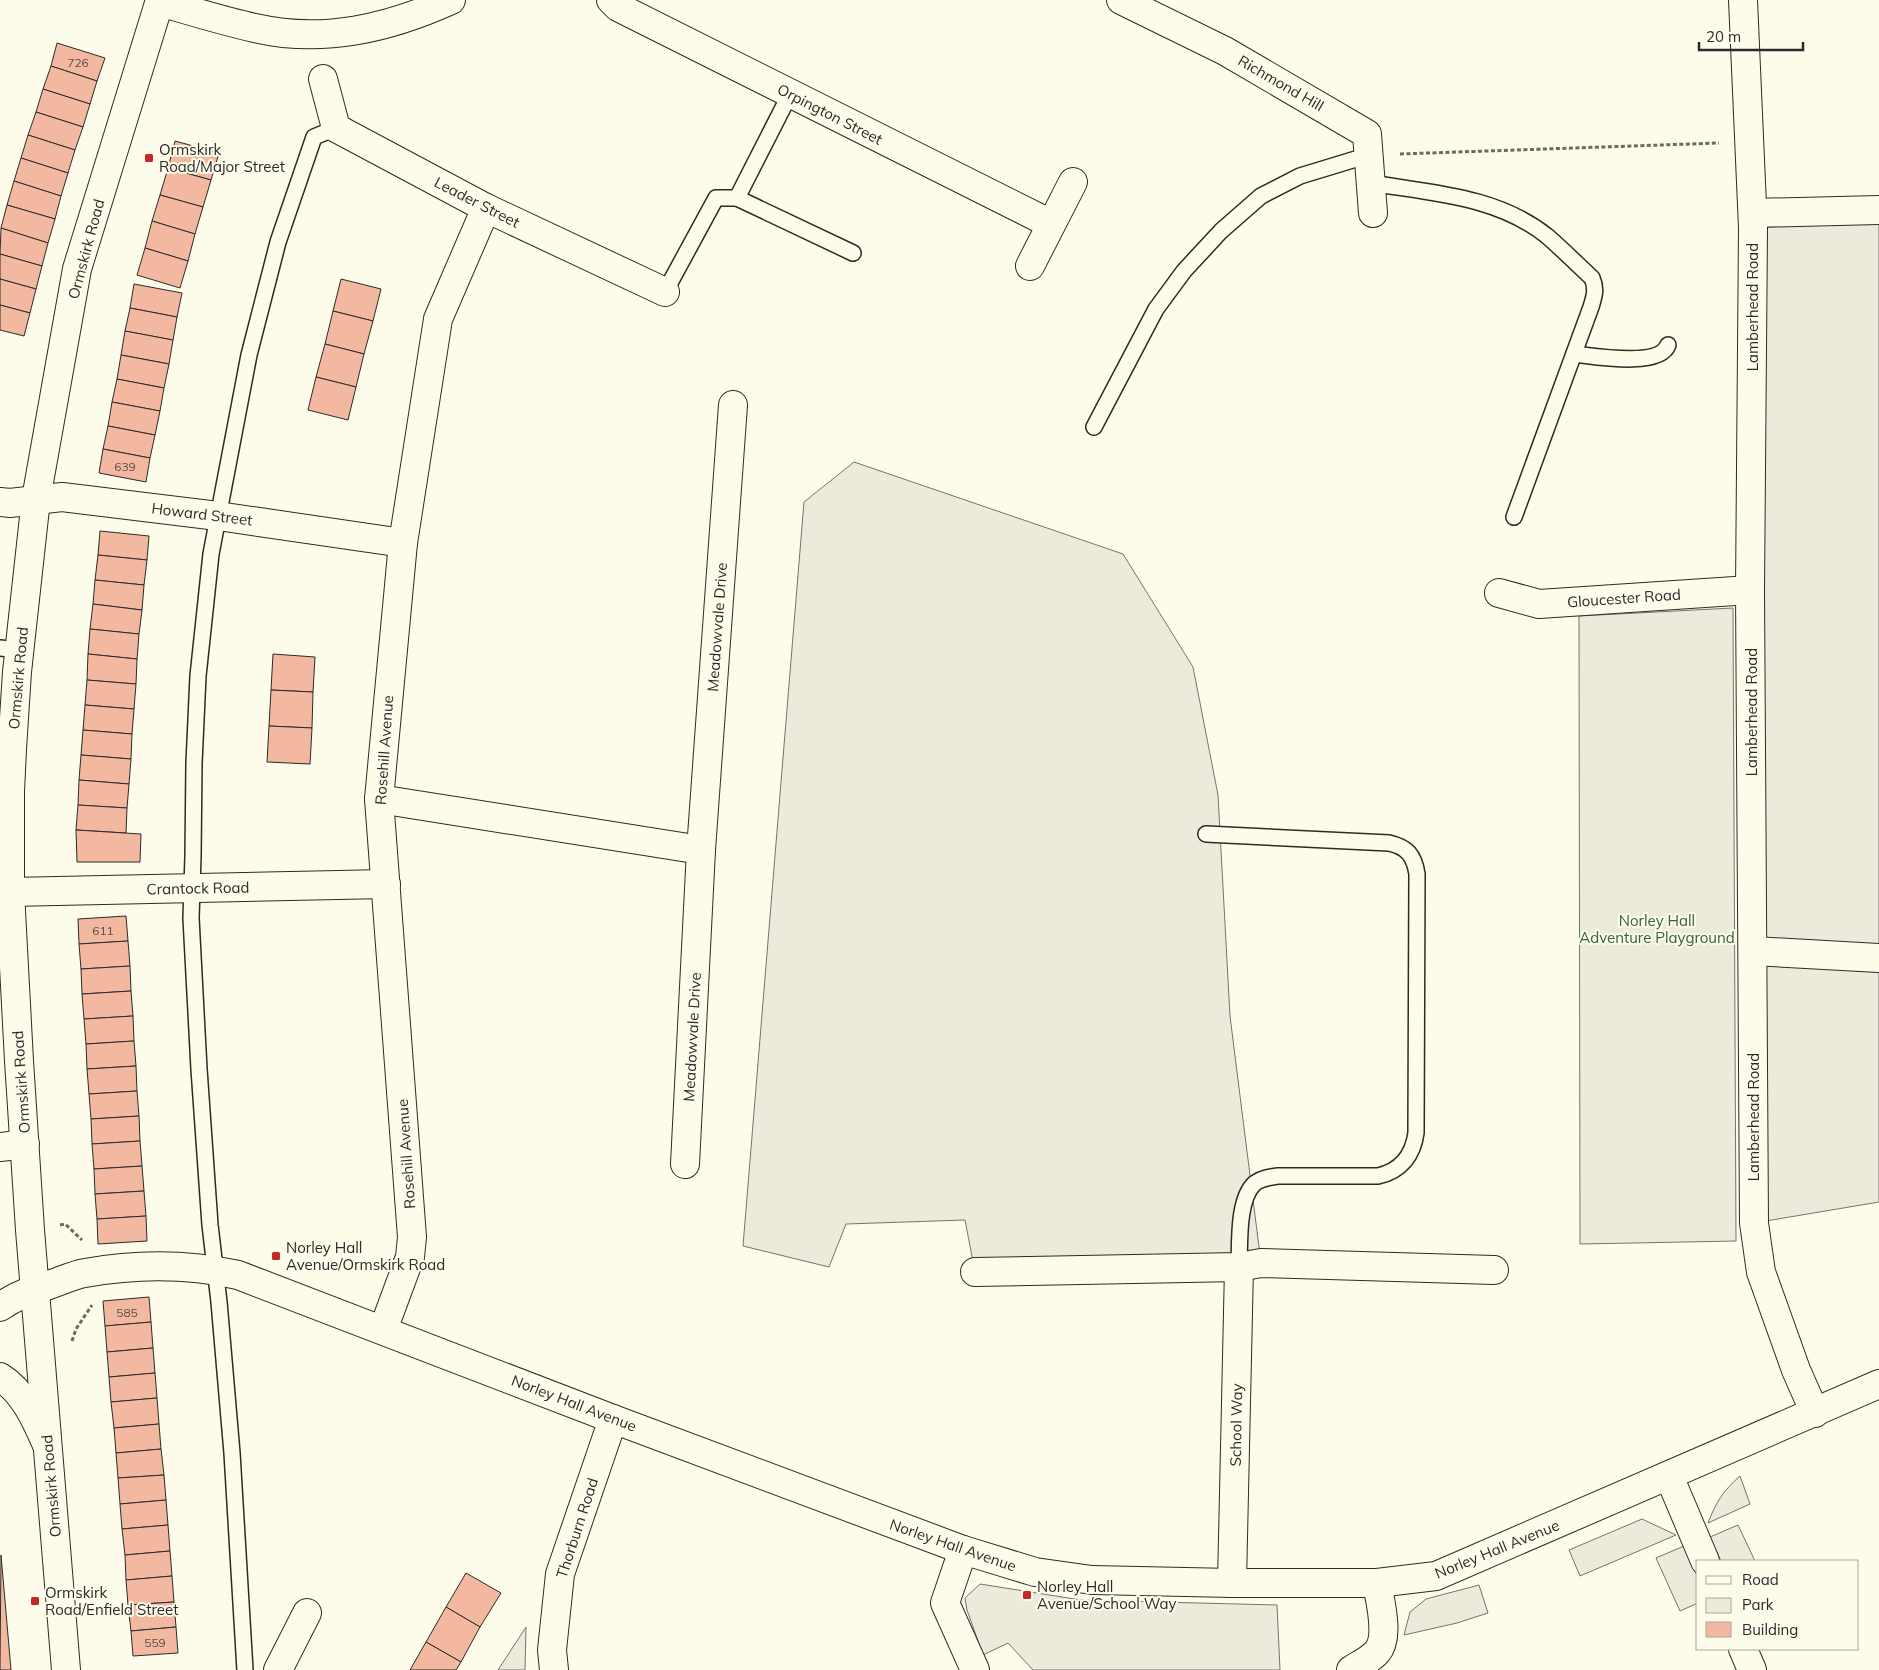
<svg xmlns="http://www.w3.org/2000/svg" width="1879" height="1670" font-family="Mulish,sans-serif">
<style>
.green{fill:#ecebdb;stroke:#74746e}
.building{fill:#f2b8a0;stroke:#2b2b2b}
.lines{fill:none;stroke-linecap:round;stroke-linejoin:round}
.service-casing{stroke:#2b2b2b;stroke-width:18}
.minor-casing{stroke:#2b2b2b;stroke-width:30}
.tertiary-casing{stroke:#2b2b2b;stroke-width:30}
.trunk-casing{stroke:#2b2b2b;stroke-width:30}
.path{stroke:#6a6964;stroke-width:3;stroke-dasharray:4 2.5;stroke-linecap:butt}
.service{stroke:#fdfbea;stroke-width:15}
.minor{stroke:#fdfbea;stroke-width:28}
.tertiary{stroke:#fdfbea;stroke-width:28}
.trunk{stroke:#fdfbea;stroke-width:28}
.poi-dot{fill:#c62828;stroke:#fdfbea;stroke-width:2}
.labels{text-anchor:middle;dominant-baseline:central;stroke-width:4;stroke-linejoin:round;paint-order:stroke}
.number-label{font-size:12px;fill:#5d4e48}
.street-label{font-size:15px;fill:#2b2b2b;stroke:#fdfbea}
.poi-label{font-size:15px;fill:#2b2b2b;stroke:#fdfbea;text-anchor:start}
.park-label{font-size:15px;fill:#34623c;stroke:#fdfbea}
</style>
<rect width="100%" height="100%" fill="#fdfbea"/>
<g class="green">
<path d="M1879,221V1202L1754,1223L1753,228Z"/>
<path d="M854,462L1123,554L1193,667L1218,795L1230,1016L1261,1263L975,1272L965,1220L846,1224L829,1267L743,1246L804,502Z"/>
<path d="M1733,608L1736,1241L1580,1244L1579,616Z"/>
<path d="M1740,1476L1750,1504L1708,1523C1716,1502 1723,1491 1740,1476Z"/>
<path d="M1642,1519L1676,1535L1580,1576L1569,1550Z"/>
<path d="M1738,1525L1755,1561H1721L1710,1537Z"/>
<path d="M1684,1546L1698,1578V1603L1680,1611L1656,1558Z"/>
<path d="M980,1584L1081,1600L1277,1605L1280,1670H1033L1008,1643L983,1655L967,1610L965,1598Z"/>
<path d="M1479,1585L1488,1613L1457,1623L1404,1635L1410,1612L1426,1599Z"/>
<path d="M526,1627L525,1670H498Z"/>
</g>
<g class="building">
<path d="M57,43L105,58L97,81L51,66Z"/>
<path d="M51,66L97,81L90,104L43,89Z"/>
<path d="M43,89L90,104L83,127L36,112Z"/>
<path d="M36,112L83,127L75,150L28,135Z"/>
<path d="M28,135L75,150L68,173L21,158Z"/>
<path d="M175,141L219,153L211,180L168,168Z"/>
<path d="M21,158L68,173L61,196L14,181Z"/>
<path d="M168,168L211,180L203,207L160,195Z"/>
<path d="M14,181L61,196L55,219L7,205Z"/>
<path d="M160,195L203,207L195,234L152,221Z"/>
<path d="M7,205L55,219L48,243L1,228Z"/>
<path d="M152,221L195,234L188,261L145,248Z"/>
<path d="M1,228L48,243L42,266L0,254Z"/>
<path d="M145,248L188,261L180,288L137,275Z"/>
<path d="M0,254L42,266L36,289L0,279Z"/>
<path d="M0,279L36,289L30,313L0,305Z"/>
<path d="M341,279L381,289L373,321L333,311Z"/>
<path d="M134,284L182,293L177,317L130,308Z"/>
<path d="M0,305L30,313L24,336L0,330Z"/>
<path d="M130,308L177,317L173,340L125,331Z"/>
<path d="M333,311L373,321L364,354L325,344Z"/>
<path d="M125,331L173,340L169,364L121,355Z"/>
<path d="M325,344L364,354L356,387L316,377Z"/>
<path d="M121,355L169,364L164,388L117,379Z"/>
<path d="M316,377L356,387L348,420L308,410Z"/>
<path d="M117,379L164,388L160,411L112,402Z"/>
<path d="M112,402L160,411L155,435L108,426Z"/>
<path d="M108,426L155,435L150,458L103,449Z"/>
<path d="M103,449L150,458L146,482L99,473Z"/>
<path d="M100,531L149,536L147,560L98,555Z"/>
<path d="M98,555L147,560L144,585L95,580Z"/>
<path d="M95,580L144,585L142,610L93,604Z"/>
<path d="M93,604L142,610L139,634L90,629Z"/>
<path d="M90,629L139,634L137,659L88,654Z"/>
<path d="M88,654L137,659L136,684L87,680Z"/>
<path d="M273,654L315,657L313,692L271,690Z"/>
<path d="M87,680L136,684L134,709L85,705Z"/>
<path d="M271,690L313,692L312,728L269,726Z"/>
<path d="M85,705L134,709L132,734L83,730Z"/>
<path d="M269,726L312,728L310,764L267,762Z"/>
<path d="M83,730L132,734L131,759L81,755Z"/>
<path d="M81,755L131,759L129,784L79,780Z"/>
<path d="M79,780L129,784L127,808L78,805Z"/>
<path d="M78,805L127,808L126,833L76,830Z"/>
<path d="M76,830L141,834L140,862H77Z"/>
<path d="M126,916L128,941L79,944L78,919Z"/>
<path d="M128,941L130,966L81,969L79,944Z"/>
<path d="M130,966L131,991L82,994L81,969Z"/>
<path d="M131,991L133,1016L84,1019L82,994Z"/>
<path d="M133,1016L134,1041L86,1044L84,1019Z"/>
<path d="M134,1041L136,1066L87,1069L86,1044Z"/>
<path d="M136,1066L137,1091L89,1094L87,1069Z"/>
<path d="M137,1091L139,1116L91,1119L89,1094Z"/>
<path d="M139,1116L140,1141L92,1144L91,1119Z"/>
<path d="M140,1141L142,1166L94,1169L92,1144Z"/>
<path d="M142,1166L144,1191L95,1194L94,1169Z"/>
<path d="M144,1191L146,1216L97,1219L95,1194Z"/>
<path d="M146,1216L147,1241L98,1244L97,1219Z"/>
<path d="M149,1297L151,1322L105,1326L103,1301Z"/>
<path d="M151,1322L153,1348L107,1352L105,1326Z"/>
<path d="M153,1348L155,1373L109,1377L107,1352Z"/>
<path d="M155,1373L157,1398L111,1402L109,1377Z"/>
<path d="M157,1398L159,1424L114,1428L111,1402Z"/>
<path d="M159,1424L161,1449L116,1453L114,1428Z"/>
<path d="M161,1449L164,1475L118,1478L116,1453Z"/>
<path d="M164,1475L166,1500L120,1504L118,1478Z"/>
<path d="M166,1500L168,1525L122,1529L120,1504Z"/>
<path d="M168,1525L170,1551L125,1555L122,1529Z"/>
<path d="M170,1551L172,1576L126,1580L125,1555Z"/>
<path d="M1,1555L11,1670H0Z"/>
<path d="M466,1573L501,1593L480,1627L446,1607Z"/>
<path d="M172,1576L174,1602L128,1605L126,1580Z"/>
<path d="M174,1602L176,1627L131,1631L128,1605Z"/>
<path d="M446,1607L480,1627L461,1662L426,1642Z"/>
<path d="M176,1627L178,1653L133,1656L131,1631Z"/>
<path d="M426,1642L461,1662L456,1670H410Z"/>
</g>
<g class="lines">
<defs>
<g id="service">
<path d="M1371,183C1431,193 1497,196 1547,236C1562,249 1577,264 1592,278C1597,289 1594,297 1591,307L1514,517"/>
<path d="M737,198L790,94"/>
<path d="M665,292L716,198H737L853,253"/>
<path d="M1574,354C1594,356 1659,368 1668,345"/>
<path d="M1094,427L1156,309L1184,271L1221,231L1261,196L1300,176L1369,155"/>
<path d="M0,648L20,650"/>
<path d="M1206,834L1389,843C1407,847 1414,855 1417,874L1416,1133C1413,1155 1401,1171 1378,1176H1278C1270,1177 1262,1178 1255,1183C1237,1199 1240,1244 1239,1267"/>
<path d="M245,1670L232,1453L219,1302L210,1225L199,1069L191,918L193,856L194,763L198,676L211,554L249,355L278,242L314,137L336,128"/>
</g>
<g id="minor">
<path d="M611,0L618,7L1051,224"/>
<path d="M1121,0L1225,51L1367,134L1373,213"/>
<path d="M1743,0L1753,228L1750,590L1754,1223L1761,1272L1796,1370L1815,1413"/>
<path d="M160,2C191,11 223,21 255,28C323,44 389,28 451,0"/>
<path d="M323,79L336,128L486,208L665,292"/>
<path d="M1753,213L1879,210"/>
<path d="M1030,266L1073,182"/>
<path d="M0,502L10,503L62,497L218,516L403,543"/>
<path d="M1499,593L1539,604L1750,590"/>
<path d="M379,799L701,850"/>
<path d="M10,892L386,884"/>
<path d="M1753,951L1879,958"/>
<path d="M0,1147L25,1144"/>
<path d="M685,1164L701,850L733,405"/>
<path d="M975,1272L1239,1267L1261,1263L1494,1270"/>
<path d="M383,1330L410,1257L412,1237L379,799L403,543L438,319L486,208"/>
<path d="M1669,1476L1705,1561"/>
<path d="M963,1550L945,1603L975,1670"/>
<path d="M1232,1583L1239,1267"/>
<path d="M1743,1649L1752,1670"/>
<path d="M278,1670L307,1613"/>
<path d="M554,1670L552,1650L560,1574L613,1419"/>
<path d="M1351,1670C1359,1665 1371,1659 1377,1652C1390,1637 1380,1601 1377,1583"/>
</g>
<g id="tertiary">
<path d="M0,1307C15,1296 31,1290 49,1285C61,1281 73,1275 85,1273C135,1264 189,1264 238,1275L613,1419L963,1550L1035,1572L1092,1580L1232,1583H1377L1436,1576L1879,1384"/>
<path d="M0,1377C24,1392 36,1420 47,1445"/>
</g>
<path id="trunk" d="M66,1670L30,1230L19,1061L10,892V792L12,749L17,672L36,499L77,269L160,0"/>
</defs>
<use href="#service" class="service-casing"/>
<use href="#minor" class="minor-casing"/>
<use href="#tertiary" class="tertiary-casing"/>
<use href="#trunk" class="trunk-casing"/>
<g class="path">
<path d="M1400,154L1719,143"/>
<path d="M60,1225L65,1224L82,1240"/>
<path d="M72,1341L76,1329L92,1305"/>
</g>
<use href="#service" class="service"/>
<use href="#minor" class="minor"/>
<use href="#tertiary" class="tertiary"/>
<use href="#trunk" class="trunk"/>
</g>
<g class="poi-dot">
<rect x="144" y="153" width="10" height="10" rx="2.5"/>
<rect x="271" y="1251" width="10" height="10" rx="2.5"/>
<rect x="1022" y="1590" width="10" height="10" rx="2.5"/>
<rect x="30" y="1596" width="10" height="10" rx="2.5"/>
</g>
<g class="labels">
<g class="number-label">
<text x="78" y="62">726</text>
<text x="125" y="466">639</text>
<text x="103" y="930">611</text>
<text x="127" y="1312">585</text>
<text x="155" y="1642">559</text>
</g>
<g class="street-label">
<text transform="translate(1281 83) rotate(30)">Richmond Hill</text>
<text transform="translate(830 114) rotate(27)">Orpington Street</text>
<text transform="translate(477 202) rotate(27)">Leader Street</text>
<text transform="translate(86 249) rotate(-75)">Ormskirk Road</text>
<text transform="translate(1752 307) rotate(-90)">Lamberhead Road</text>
<text transform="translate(202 514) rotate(7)">Howard Street</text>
<text transform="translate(1624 598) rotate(-4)">Gloucester Road</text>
<text transform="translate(717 627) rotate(-86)">Meadowvale Drive</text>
<text transform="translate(18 678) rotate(-85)">Ormskirk Road</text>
<text transform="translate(1751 712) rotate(-90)">Lamberhead Road</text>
<text transform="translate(384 750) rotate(-86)">Rosehill Avenue</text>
<text transform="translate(198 888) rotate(-1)">Crantock Road</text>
<text transform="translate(692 1037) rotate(-87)">Meadowvale Drive</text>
<text transform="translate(21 1082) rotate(-94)">Ormskirk Road</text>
<text transform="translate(1753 1117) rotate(-90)">Lamberhead Road</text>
<text transform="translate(406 1154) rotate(-94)">Rosehill Avenue</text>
<text transform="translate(574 1403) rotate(21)">Norley Hall Avenue</text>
<text transform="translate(1236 1425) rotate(-89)">School Way</text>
<text transform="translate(51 1486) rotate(-95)">Ormskirk Road</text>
<text transform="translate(577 1528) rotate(-72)">Thorburn Road</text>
<text transform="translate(953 1545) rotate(19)">Norley Hall Avenue</text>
<text transform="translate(1497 1549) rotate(-22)">Norley Hall Avenue</text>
</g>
<g class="poi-label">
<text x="159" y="149">Ormskirk<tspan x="159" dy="17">Road/Major Street</tspan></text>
<text x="286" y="1247">Norley Hall<tspan x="286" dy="17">Avenue/Ormskirk Road</tspan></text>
<text x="1037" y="1586">Norley Hall<tspan x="1037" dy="17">Avenue/School Way</tspan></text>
<text x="45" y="1592">Ormskirk<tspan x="45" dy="17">Road/Enfield Street</tspan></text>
</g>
<g class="park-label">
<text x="1657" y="920">Norley Hall<tspan x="1657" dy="17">Adventure Playground</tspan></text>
</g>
</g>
<rect x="1696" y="1560" width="162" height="90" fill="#fdfbea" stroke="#a9a89e"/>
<rect x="1706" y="1576" width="25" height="8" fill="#fdfbea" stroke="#a9a89e"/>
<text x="1742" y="1585" font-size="15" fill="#2b2b2b">Road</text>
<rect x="1706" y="1598" width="25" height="15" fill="#ecebdb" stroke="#a9a89e"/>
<text x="1742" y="1610" font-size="15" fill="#2b2b2b">Park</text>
<rect x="1706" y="1622" width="25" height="15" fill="#f2b8a0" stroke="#a9a89e"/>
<text x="1742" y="1635" font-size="15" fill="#2b2b2b">Building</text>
<path d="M1699 42v8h104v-8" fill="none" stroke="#2b2b2b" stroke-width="2.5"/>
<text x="1706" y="42" font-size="15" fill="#2b2b2b" stroke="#fdfbea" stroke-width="4" paint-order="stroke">20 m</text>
</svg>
